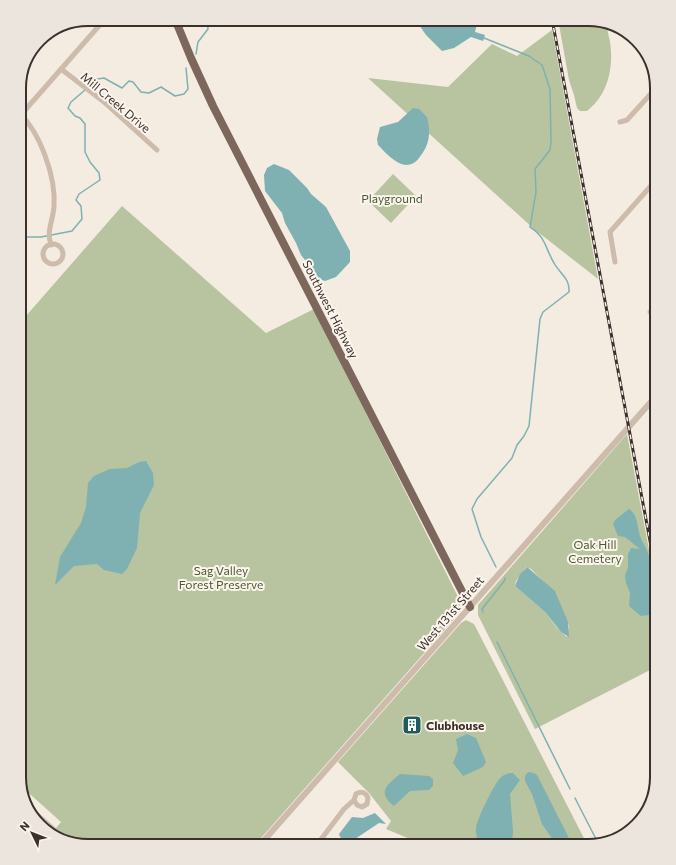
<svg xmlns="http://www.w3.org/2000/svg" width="676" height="865" font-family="Commissioner,sans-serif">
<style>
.green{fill:#b8c4a0;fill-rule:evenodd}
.water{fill:#7fb0b2}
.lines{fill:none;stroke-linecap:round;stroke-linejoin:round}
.stream{stroke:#7fb0b2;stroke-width:1.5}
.minor{stroke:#cdbbac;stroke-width:5}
.tertiary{stroke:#cdbbac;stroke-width:6}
.primary{stroke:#7d675c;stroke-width:8}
.rail-casing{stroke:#3b302b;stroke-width:3}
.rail{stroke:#fbf5ee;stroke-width:1.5;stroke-dasharray:4.5;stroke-linecap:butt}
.labels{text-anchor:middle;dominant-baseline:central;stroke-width:4;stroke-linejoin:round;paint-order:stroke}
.street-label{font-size:12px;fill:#3b302b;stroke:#fbf5ee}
.park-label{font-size:12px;fill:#4a5a2e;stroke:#fbf5ee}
.poi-label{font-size:12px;font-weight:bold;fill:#3b302b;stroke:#fbf5ee;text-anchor:start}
.rim{fill:none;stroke:#3b302b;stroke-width:2}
</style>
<rect width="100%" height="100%" fill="#f4ebe1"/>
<g class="green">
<path d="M558,19H592L609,24C606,30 609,36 610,42C614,67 608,95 587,111H580L577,108L574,95L569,80Z"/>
<path d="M552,30L598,279L534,229L368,78L448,87L492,44L517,56Z"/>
<path d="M393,174L416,196L391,223L368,201Z"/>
<path d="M122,206L266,333L314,309L461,603L455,618L254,846H88L54,837L51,834L61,822L22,787L19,777V324Z"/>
<path d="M627,434L657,592V675L650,670L535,729L478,615V605ZM526,567L531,569L557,595L556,598L569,626L567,637L557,628L545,612L515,586L516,581Z"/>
<path d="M466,620L474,624L588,846H417L410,839L386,829L391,821L369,793L338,762L461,623Z"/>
</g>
<g class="water">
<path d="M415,19H475L477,23L475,32L485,35L483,41L471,37L454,48L442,51L426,35Z"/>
<path d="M413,108L419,109L427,117C431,132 430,145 419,158C416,162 412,165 406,165C395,164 385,152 378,145L377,139L380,127L398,122Z"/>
<path d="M274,164L289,170L307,188L311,194L326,207L350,251V262L336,277L325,281L316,278V274L301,255L296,243L285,223L282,213L265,191L264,175L267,168Z"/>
<path d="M146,461L153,473L154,485L140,513L137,548L127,569L122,574L104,570L97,564L74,566L55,585L60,557L81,523L86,507L88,483L94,476L110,469L127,468L139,462Z"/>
<path d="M629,509C638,515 637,526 640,536C642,542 646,547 648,553C654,573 657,594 657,615L653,618L649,615L641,616L629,606L630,593L626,583L625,575L628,568V554L631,548L640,549L625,537L618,536L613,524L615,520Z"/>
<path d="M527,567L555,591L568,622L569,637L561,632L545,612L515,586L520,574Z"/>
<path d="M467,734L476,738L486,762L483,767L463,776L453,763L458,750L456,739Z"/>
<path d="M528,772L534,773L537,775L573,846H554L551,837L542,824L532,794L525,781V776Z"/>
<path d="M513,773L520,780L510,794L513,831L512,846H481C478,841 475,834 476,828C477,819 494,784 501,777C505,774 508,773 513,773Z"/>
<path d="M400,774L429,776L433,779V786L429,790L410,791L394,806C376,792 388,784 400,774Z"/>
<path d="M375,813L386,824L379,823L349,843L340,837L339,834L352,817L363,818Z"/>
</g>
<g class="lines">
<g class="stream">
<path d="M484,38L529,56L542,65L550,89L551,141L550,150L535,169L536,192L530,227C546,237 545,248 554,263C560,274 570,278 569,292L543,312L540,319L529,426L524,436L517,445L512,458L477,499L472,509L481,537L496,567"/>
<path d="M196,54L198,42L208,29L207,19"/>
<path d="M88,86L91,80L104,78L122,88L129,81L133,82L141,92L149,93L161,87L175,96L184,94L188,89L186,68"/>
<path d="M19,233L27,237H41L72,231L82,219L81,206L76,200L79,194L100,180L99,173L90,162L85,152V124L80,118L75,116L68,108L71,102L85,90"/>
<path d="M483,612L482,609L505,580V578"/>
<path d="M497,642L570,789"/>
<path d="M575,798L598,843"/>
</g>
<g class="minor">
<path d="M61,69L104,102L157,150"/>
<path d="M19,113C40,132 56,177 54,206C53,222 46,230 51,245"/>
<path d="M19,117L105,19"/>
<path d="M620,122L627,120L657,87"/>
<circle cx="53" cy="254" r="10"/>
<path d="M615,262L610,232L657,179"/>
<path d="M650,312L657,318"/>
<path d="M28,807L66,840"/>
<path d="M322,838L332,846"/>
<path d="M316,846L344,809L354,800L356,794C361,791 366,792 368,798L367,804L362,807L357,805L354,800"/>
</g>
<path class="tertiary" d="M259,846L657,395"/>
<path class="primary" d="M175,19L191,58L213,106L470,607"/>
<defs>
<path id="rail" d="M552,19L657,578"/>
</defs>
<use href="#rail" class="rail-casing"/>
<use href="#rail" class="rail"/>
</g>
<defs>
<symbol id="building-square" viewBox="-11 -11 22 22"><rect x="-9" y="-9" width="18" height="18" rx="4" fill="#1f5a5e" stroke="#fbf5ee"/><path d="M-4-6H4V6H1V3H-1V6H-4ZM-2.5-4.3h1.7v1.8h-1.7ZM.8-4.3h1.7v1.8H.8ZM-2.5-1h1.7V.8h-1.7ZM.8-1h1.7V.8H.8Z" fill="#fff"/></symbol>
</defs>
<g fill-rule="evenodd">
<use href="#building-square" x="401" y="714" width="22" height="22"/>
</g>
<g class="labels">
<g class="street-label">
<text transform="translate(116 102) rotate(40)">Mill Creek Drive</text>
<text transform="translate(331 309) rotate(63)">Southwest Highway</text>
<text transform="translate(450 613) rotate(-49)">West 131st Street</text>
</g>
<g class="park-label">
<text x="392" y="198">Playground</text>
<text x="595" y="544">Oak Hill<tspan x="595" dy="14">Cemetery</tspan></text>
<text x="221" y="570">Sag Valley<tspan x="221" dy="14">Forest Preserve</tspan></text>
</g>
<g class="poi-label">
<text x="426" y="725">Clubhouse</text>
</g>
</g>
<path d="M0 0H676V865H0ZM88 26H588A62 62 0 0 1 650 88V777A62 62 0 0 1 588 839H88A62 62 0 0 1 26 777V88A62 62 0 0 1 88 26Z" fill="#ece5de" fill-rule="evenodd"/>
<path class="rim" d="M88 26H588A62 62 0 0 1 650 88V777A62 62 0 0 1 588 839H88A62 62 0 0 1 26 777V88A62 62 0 0 1 88 26Z"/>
<g transform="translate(32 833) rotate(313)" stroke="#fbf5ee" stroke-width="3" paint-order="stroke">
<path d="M0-3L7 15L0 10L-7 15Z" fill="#3b302b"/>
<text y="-6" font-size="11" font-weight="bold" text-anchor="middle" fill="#3b302b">N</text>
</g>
</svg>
